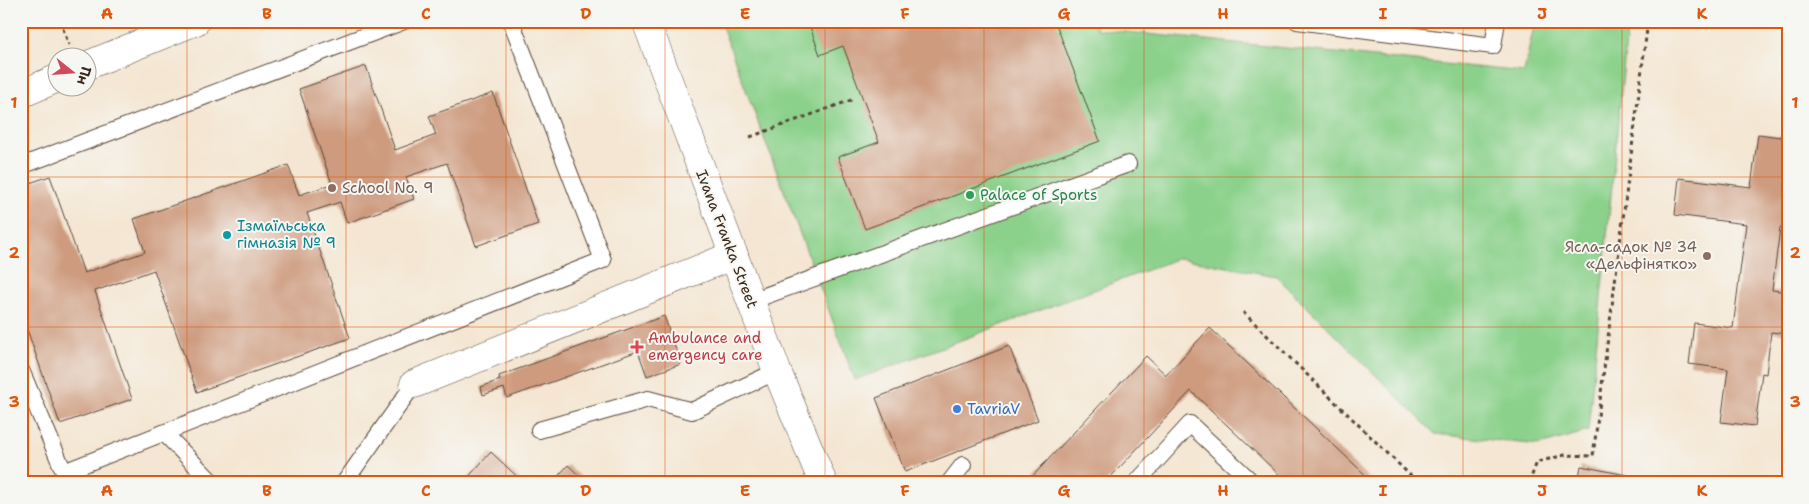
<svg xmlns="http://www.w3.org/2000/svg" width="1809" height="504" font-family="'Shantell Sans',sans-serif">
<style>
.green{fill:#8bd18b;stroke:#637e54}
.building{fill:#ce9b7f}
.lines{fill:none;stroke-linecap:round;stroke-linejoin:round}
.lane-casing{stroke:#574639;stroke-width:18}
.street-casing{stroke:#574639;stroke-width:29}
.secondary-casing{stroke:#574639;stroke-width:29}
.path{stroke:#574639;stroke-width:3;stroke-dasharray:4 4;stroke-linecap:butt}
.lane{stroke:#fff;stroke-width:16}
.street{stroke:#fff;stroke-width:28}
.secondary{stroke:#fff;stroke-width:28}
.grid{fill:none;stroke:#df570d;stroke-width:1;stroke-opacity:0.55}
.education-dot{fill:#8d6e63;stroke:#f6f6f2;stroke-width:2}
.leisure-dot{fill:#2e9e5b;stroke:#f6f6f2;stroke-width:2}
.culture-dot{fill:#0f9aa8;stroke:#f6f6f2;stroke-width:2}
.health-dot{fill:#e0444e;stroke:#f6f6f2;stroke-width:2}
.shop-dot{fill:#3f7fe0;stroke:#f6f6f2;stroke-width:2}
.labels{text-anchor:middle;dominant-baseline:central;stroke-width:4;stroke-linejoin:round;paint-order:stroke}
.education-label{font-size:15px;fill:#785e54;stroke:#f6f6f2;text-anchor:start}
.leisure-label{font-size:15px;fill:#27864d;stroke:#f6f6f2;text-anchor:start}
.culture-label{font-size:15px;fill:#0d838f;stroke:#f6f6f2;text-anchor:start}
.street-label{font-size:15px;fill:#3b2a1e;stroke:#f6f6f2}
.health-label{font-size:15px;fill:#be3a42;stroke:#f6f6f2;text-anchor:start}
.shop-label{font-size:15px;fill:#366cbe;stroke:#f6f6f2;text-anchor:start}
.neatline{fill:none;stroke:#df570d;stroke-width:2}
.grid-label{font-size:16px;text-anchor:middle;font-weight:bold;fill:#df570d}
</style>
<rect width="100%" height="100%" fill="#f6f6f2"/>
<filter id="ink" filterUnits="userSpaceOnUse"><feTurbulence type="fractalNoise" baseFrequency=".02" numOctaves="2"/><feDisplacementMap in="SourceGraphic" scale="10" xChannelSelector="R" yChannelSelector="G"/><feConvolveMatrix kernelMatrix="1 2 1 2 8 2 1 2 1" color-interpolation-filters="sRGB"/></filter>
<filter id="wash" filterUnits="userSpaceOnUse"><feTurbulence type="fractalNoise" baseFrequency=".0096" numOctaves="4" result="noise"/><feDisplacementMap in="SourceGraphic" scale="20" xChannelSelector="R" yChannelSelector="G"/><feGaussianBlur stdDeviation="1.12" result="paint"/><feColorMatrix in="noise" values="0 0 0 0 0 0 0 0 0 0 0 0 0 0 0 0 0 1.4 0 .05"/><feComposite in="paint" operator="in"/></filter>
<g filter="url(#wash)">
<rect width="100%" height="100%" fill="#f4e6d2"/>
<path class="green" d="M720,21H1095L1097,29L1524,72L1535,21H1628L1588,431L1540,445L1435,434L1276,276L1179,258L855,380Z"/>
<g id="blocks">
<g class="building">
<path d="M808,21H1055L1100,141L865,229L838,157L879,142L843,46L820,55Z"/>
<path d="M366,66L395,150L436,135L429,116L493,93L538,224L476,246L447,163L406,177L414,199L347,223L340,202L307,213L350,338L197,392L154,270L95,291L132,399L60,424L21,312V186L50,176L84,273L145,252L134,219L288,165L299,195L332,184L299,89Z"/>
<path d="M1758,134L1788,138L1785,191L1788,192V229L1780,228L1772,290L1788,292V334L1771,332L1766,374L1762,373L1755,426L1721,422L1728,369L1689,364L1694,323L1733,328L1746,224L1675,215L1679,178L1751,187Z"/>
<path d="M664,316L681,364L647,376L638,351L507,398L504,388L483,395L481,387L500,380L499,376Z"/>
<path d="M1210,328L1374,483H1288L1191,391L1105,483H1026L1146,356L1166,375Z"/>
<path d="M1009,346L1038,420L905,472L876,398Z"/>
<path d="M491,452L524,483H463Z"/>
<path d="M568,465L587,483H552Z"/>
<path d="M1581,466L1661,482V483H1578Z"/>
</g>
</g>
</g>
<g filter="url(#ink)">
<use href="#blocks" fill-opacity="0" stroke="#574639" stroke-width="1"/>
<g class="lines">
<defs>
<g id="lane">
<path d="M1297,21L1493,46L1497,21"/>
<path d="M21,166L404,21"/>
<path d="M751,301L1128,164"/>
<path d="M21,370L64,472L603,260L511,21"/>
<path d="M539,430L648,399L692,411L777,371"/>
<path d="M164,433L213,483"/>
<path d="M344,483L414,384"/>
<path d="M949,483L963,465"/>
<path d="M1136,483L1190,424L1253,483"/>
</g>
<g id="street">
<path d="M88,65L196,21"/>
<path d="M21,94L58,78"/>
<path d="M414,384L734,255"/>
</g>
<path id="secondary" d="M646,21L777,371L823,483"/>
</defs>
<use href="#lane" class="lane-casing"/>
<use href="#street" class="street-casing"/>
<use href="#secondary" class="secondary-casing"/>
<g class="path">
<path d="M60,21L69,45"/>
<path d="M750,137L854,99"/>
<path d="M1243,312L1418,483"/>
<path d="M1529,483L1537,462L1565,455L1593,456L1648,21"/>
</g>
<use href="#lane" class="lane"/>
<use href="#street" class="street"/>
<use href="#secondary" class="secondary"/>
</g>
</g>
<path class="grid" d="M187,21V483M346,21V483M506,21V483M665,21V483M825,21V483M984,21V483M1144,21V483M1303,21V483M1463,21V483M1622,21V483M21,177H1788M21,327H1788"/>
<g class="education-dot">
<circle cx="332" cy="188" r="5"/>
<circle cx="1707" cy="256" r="5"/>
</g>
<circle class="leisure-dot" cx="970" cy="195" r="5"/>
<circle class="culture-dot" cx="227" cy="235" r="5"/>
<path class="health-dot" d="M634.5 339.5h5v5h5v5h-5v5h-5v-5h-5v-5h5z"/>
<circle class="shop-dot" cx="957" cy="409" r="5"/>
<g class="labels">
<g class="education-label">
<text x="342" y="188">School No. 9</text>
<text x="1697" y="247" text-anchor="end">Ясла-садок № 34<tspan x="1697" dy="17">«Дельфінятко»</tspan></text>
</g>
<g class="leisure-label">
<text x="980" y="195">Palace of Sports</text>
</g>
<g class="culture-label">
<text x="237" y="226">Ізмаїльська<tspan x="237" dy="17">гімназія № 9</tspan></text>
</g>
<g class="street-label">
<text transform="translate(727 239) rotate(69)">Ivana Franka Street</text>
</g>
<g class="health-label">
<text x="648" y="338">Ambulance and<tspan x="648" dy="17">emergency care</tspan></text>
</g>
<g class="shop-label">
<text x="967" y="409">TavriaV</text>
</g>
</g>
<rect width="1809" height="504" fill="none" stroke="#f6f6f2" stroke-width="55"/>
<g transform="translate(72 72) rotate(107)"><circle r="24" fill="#f6f6f2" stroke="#aba49d"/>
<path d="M0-4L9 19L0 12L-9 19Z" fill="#d1495b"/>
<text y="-8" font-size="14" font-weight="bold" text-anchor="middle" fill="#3b2a1e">Пн</text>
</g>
<rect x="28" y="28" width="1754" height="448" class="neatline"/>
<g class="grid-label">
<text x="107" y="19">A</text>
<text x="267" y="19">B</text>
<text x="426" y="19">C</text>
<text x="586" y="19">D</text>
<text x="745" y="19">E</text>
<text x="905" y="19">F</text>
<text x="1064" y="19">G</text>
<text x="1223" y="19">H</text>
<text x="1383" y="19">I</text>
<text x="1542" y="19">J</text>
<text x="1702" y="19">K</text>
<text x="14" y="108">1</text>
<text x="1795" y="108">1</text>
<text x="14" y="258">2</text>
<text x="1795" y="258">2</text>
<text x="14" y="407">3</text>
<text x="1795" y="407">3</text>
<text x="107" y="496">A</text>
<text x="267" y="496">B</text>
<text x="426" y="496">C</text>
<text x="586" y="496">D</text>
<text x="745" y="496">E</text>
<text x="905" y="496">F</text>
<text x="1064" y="496">G</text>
<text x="1223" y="496">H</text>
<text x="1383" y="496">I</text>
<text x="1542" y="496">J</text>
<text x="1702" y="496">K</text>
</g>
</svg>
